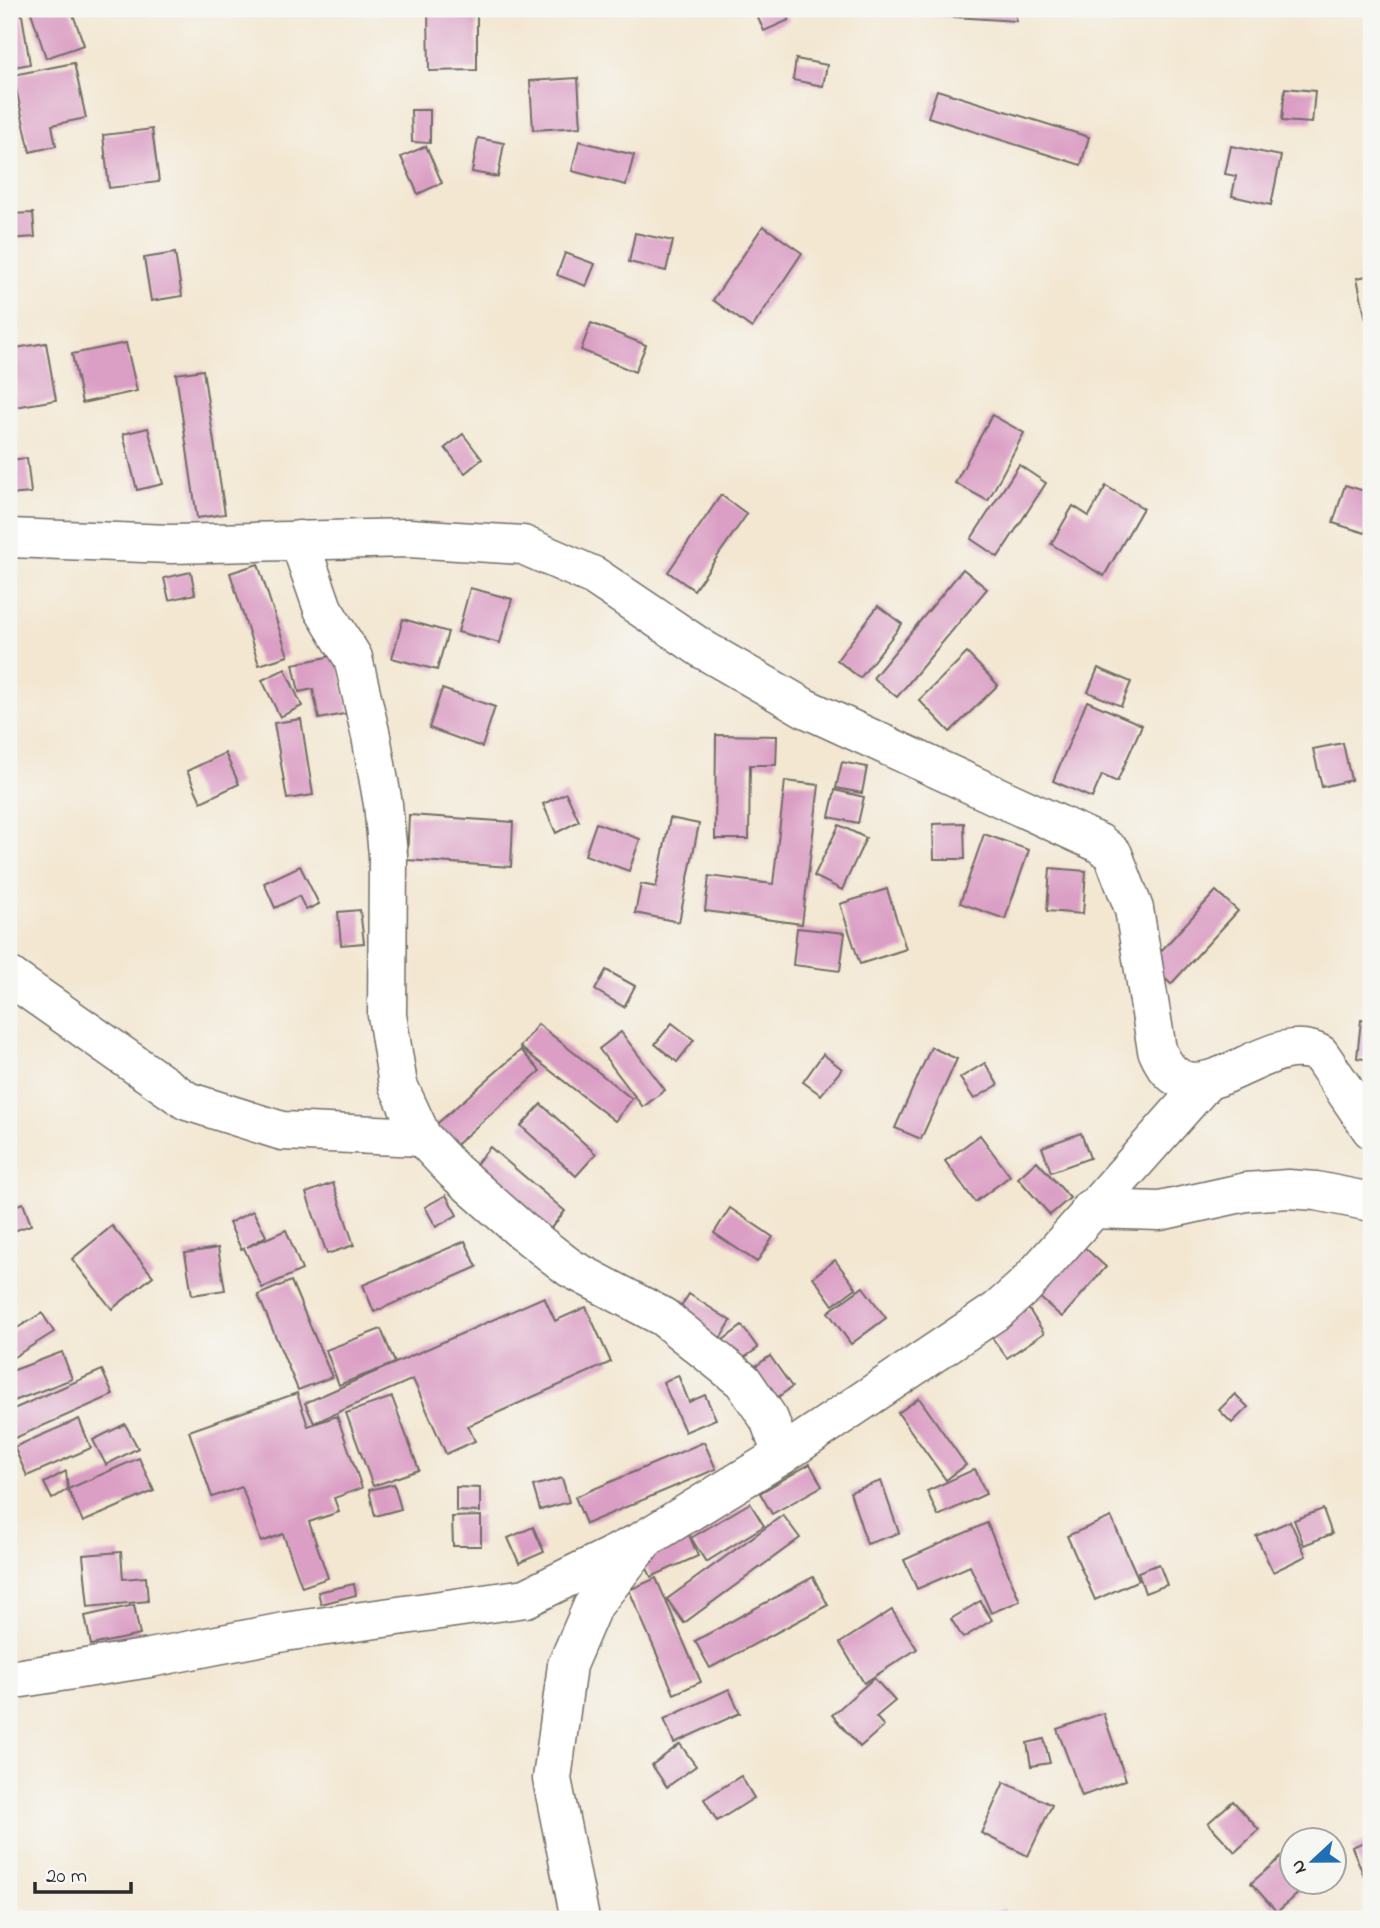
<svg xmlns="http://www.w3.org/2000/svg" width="1380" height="1928" font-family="'Indie Flower',sans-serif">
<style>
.building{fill:#db9fc5}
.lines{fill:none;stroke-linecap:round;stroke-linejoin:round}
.minor-casing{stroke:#716d65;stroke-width:41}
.minor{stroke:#fff;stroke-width:38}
</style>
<rect width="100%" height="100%" fill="#f6f6f2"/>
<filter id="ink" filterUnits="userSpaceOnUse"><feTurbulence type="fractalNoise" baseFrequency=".0143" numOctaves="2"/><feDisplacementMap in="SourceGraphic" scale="14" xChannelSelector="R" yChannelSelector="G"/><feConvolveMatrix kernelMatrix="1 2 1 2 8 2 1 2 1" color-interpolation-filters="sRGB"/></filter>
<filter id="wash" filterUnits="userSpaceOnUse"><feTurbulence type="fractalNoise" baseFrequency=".00686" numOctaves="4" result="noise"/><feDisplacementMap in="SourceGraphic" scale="28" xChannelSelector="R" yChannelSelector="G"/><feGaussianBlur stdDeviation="1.57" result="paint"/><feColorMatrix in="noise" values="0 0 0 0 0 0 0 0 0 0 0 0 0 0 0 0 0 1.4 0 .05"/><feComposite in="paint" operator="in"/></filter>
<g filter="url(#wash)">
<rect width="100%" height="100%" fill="#f3e7d2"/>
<g id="blocks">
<g class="building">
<path d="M9,9H21L30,64L9,68Z"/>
<path d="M30,9H71L84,45L46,58Z"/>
<path d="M428,9H477V70L429,71Z"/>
<path d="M754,9H784L789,20L764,31Z"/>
<path d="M909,9H1016V21L909,14Z"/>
<path d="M796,59L827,65L823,86L793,80Z"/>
<path d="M74,63L86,118L52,125L56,146L30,152L13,75Z"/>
<path d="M578,78L581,127L533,130L530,81Z"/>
<path d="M1285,88L1315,91L1312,123L1282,121Z"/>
<path d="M937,90L1089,137L1081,165L928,117Z"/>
<path d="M411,110H430V143L412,142Z"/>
<path d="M152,129L159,182L109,188L103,135Z"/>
<path d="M478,138L504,143L498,177L472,172Z"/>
<path d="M579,141L634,155L626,185L572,171Z"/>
<path d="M426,146L442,183L418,194L401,157Z"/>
<path d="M1231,146L1281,156L1271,205L1232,196L1236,176L1225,174Z"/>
<path d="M33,213L35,237L9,239V214Z"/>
<path d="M763,226L802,253L752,328L713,300Z"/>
<path d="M635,233L673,241L666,271L629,262Z"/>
<path d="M175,253L182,296L151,301L144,258Z"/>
<path d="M565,253L595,264L586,286L557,275Z"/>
<path d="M1371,275V318L1366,320L1357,278Z"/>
<path d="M591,323L646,345L635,372L581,350Z"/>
<path d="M46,343L56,400L9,408V349Z"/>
<path d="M126,343L137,391L82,403L72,354Z"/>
<path d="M203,370L225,514L197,518L176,374Z"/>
<path d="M992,415L1024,433L988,501L955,483Z"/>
<path d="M148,428L163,484L137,490L123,434Z"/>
<path d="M463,434L482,459L465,473L445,448Z"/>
<path d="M27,458L31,493L9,495V460Z"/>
<path d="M1019,465L1046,483L998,557L971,539Z"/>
<path d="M1345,485L1371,493V511L1365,533L1333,523Z"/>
<path d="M1106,486L1143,508L1104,576L1051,544L1073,506L1089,516Z"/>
<path d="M721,495L747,514L694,590L668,572Z"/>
<path d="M258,564L288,656L259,665L230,573Z"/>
<path d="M963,569L987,589L897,697L873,678Z"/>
<path d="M191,572L195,594L169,600L164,578Z"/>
<path d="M470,588L512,599L500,643L458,632Z"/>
<path d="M878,606L902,624L860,678L837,660Z"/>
<path d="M403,619L448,632L437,670L392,658Z"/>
<path d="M967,653L998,685L950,732L919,700Z"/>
<path d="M337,655L349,713L319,719L313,689L299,692L293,664Z"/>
<path d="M1098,668L1131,682L1121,706L1088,692Z"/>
<path d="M285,669L302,706L280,717L262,680Z"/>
<path d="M442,689L495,707L482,747L429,728Z"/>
<path d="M1087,701L1142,725L1117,782L1102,775L1092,798L1053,781Z"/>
<path d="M301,719L313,795L287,799L274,723Z"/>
<path d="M716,735L777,736L776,765H750L749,839H715Z"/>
<path d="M1343,743L1351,780L1322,787L1313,749Z"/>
<path d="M225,753L239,784L201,802L187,771Z"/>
<path d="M842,762L867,767L862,793L836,788Z"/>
<path d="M785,781L819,785L802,924L705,911L709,876L773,884Z"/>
<path d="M835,790L864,797L858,823L829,817Z"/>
<path d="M566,793L579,821L556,833L543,804Z"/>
<path d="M409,815L513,822L511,867L407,860Z"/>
<path d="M670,818L699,824L679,922L635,913L641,884L656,887Z"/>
<path d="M596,823L640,839L629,871L585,855Z"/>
<path d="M964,823L965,859H934L933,824Z"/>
<path d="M839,825L866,838L842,890L814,876Z"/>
<path d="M984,834L1029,850L1005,919L960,903Z"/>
<path d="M300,866L319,904L306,910L299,896L275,908L264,883Z"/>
<path d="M1050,868L1086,871L1083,914L1047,911Z"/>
<path d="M887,889L906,949L860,964L840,904Z"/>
<path d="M1216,891L1238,911L1171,984L1149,964Z"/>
<path d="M360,910L364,943L341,945L338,912Z"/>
<path d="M797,928L845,933L840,971L793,965Z"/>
<path d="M606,970L635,986L624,1007L595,990Z"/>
<path d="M1361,1020L1371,1021V1060L1357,1058Z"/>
<path d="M672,1023L694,1040L677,1062L655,1044Z"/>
<path d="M538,1024L632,1099L615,1121L520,1047Z"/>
<path d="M621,1032L665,1090L643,1107L599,1049Z"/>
<path d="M931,1047L957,1059L921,1139L895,1128Z"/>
<path d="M521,1050L540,1071L451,1149L432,1128Z"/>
<path d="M823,1054L842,1069L821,1095L803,1082Z"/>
<path d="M985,1063L998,1085L974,1099L960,1078Z"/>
<path d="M541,1104L596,1154L576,1176L521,1126Z"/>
<path d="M1081,1133L1090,1158L1051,1172L1042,1147Z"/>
<path d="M980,1135L1010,1176L975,1202L945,1161Z"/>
<path d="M490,1147L565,1211L547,1233L472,1169Z"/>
<path d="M1037,1161L1070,1198L1050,1215L1018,1178Z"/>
<path d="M333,1183L354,1245L327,1254L306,1193Z"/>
<path d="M446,1195L457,1215L436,1227L425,1207Z"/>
<path d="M23,1203L31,1225L11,1232L9,1208Z"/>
<path d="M730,1208L773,1237L757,1262L714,1233Z"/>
<path d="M253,1211L266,1236L247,1247L286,1230L302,1270L262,1288L244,1248L241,1249L229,1223Z"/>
<path d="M112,1226L153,1276L112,1309L72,1259Z"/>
<path d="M465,1241L477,1267L374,1312L363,1285Z"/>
<path d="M1083,1246L1106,1267L1062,1317L1038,1296Z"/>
<path d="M218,1248L225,1290L192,1295L185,1253Z"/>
<path d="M835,1260L856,1288L833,1305L813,1277Z"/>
<path d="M291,1281L332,1377L298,1390L258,1295Z"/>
<path d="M863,1287L886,1318L851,1344L828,1312Z"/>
<path d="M689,1294L731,1321L716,1345L674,1318Z"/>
<path d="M544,1297L555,1321L586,1307L611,1362L468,1426L475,1441L446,1454L413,1379L314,1423L305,1403Z"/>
<path d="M1028,1308L1044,1333L1007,1358L990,1335Z"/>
<path d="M42,1313L54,1332L9,1360V1333Z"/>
<path d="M742,1326L758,1348L731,1367L715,1346Z"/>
<path d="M381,1329L395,1363L339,1385L326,1350Z"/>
<path d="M62,1352L72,1379L9,1403V1372Z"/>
<path d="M770,1356L792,1387L771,1402L749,1371Z"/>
<path d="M102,1370L113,1395L13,1439L9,1429V1411Z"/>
<path d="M678,1375L689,1402L705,1395L716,1419L685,1432L663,1382Z"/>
<path d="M297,1393L308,1426L337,1416L362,1488L334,1498L339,1512L309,1522L328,1578L302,1587L283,1534L261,1542L242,1487L212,1497L189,1431Z"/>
<path d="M1235,1394L1248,1407L1232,1423L1219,1410Z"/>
<path d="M392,1397L419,1470L373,1486L346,1413Z"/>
<path d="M919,1398L966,1465L946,1480L898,1413Z"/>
<path d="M79,1419L91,1448L27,1476L14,1447Z"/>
<path d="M125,1424L138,1448L106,1465L93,1440Z"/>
<path d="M704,1442L716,1469L586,1524L575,1497Z"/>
<path d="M139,1458L154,1491L83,1522L68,1489Z"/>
<path d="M810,1464L822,1486L772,1514L760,1493Z"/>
<path d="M975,1469L986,1494L938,1516L927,1491Z"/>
<path d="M66,1471L68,1489L52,1499L44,1483Z"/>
<path d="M562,1478L569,1502L540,1510L533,1486Z"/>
<path d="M881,1481L899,1533L867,1544L850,1492Z"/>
<path d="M394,1484L401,1509L375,1516L369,1490Z"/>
<path d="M456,1487L480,1488V1512L456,1511Z"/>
<path d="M750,1503L764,1526L706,1562L691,1538Z"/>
<path d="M1323,1509L1332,1534L1304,1545L1294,1520Z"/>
<path d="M783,1515L800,1538L684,1623L667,1599Z"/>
<path d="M481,1516V1546H453L452,1517Z"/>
<path d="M1111,1517L1139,1580L1095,1600L1067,1536Z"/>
<path d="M1290,1521L1306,1556L1273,1572L1256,1536Z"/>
<path d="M987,1523L1020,1601L991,1613L970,1566L917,1589L904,1560Z"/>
<path d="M533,1527L544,1552L519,1563L508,1538Z"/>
<path d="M687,1530L698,1556L651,1577L639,1551Z"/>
<path d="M121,1552L123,1579L146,1577L148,1601L88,1607L83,1555Z"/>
<path d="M1159,1564L1167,1585L1145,1593L1138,1572Z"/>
<path d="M813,1577L828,1605L710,1668L695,1641Z"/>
<path d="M656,1578L701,1682L674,1694L629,1590Z"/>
<path d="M354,1584L356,1595L321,1604L318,1592Z"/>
<path d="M980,1601L992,1620L963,1638L951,1619Z"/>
<path d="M134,1605L140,1635L91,1645L85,1616Z"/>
<path d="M892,1610L917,1649L864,1683L840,1643Z"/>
<path d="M874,1678L895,1701L876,1717L884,1726L860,1747L832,1715Z"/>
<path d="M729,1689L740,1713L674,1743L664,1719Z"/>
<path d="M1103,1713L1126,1780L1082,1796L1057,1729Z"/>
<path d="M1044,1739L1050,1763L1031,1766L1027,1743Z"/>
<path d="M680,1744L696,1766L667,1787L652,1765Z"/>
<path d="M741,1776L754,1798L717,1821L704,1799Z"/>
<path d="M1004,1782L1052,1805L1028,1856L981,1833Z"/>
<path d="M1233,1801L1259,1830L1235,1852L1208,1823Z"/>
<path d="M1371,1839V1893L1352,1847Z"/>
<path d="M1284,1855L1292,1865V1882L1309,1884L1277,1912L1251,1883Z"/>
<path d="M1004,1909L1007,1919H969V1918Z"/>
</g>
</g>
</g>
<g filter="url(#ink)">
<use href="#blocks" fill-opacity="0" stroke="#716d65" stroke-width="2"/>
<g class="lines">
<defs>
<g id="minor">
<path d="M9,538L171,544L409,538L523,545L594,576L704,650L805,708L1099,843L1113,854L1134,909L1157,1050C1191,1133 1266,1024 1320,1054L1371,1129"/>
<path d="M299,540L323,609L353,658L371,736L383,804L388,855L387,1015L398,1085L422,1137L454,1171L521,1230L570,1268L663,1317L743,1381L769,1419L782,1455"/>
<path d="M9,976L187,1101L282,1131L422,1137"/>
<path d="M1090,1209L1160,1211L1246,1192L1288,1189L1316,1191L1371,1202"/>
<path d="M9,1680L150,1658L284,1632L526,1598L638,1543"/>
<path d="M580,1919L552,1779L567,1665L592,1607L645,1539L782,1455L998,1310L1025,1286L1206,1082"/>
</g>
</defs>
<use href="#minor" class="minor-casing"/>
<use href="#minor" class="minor"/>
</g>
</g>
<rect width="1380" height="1928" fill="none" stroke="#f6f6f2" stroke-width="35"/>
<g transform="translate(1313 1861) rotate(248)"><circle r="33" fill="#f6f6f2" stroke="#a5a5a2" stroke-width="2"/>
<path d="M0-5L12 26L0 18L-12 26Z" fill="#1f6fb2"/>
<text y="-10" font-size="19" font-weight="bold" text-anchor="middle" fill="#2b2b2b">N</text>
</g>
<path d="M35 1882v10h96v-10" fill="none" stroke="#2b2b2b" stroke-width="3.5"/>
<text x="46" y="1882" font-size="21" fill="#2b2b2b" stroke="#f6f6f2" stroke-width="5" paint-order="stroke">20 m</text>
</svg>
